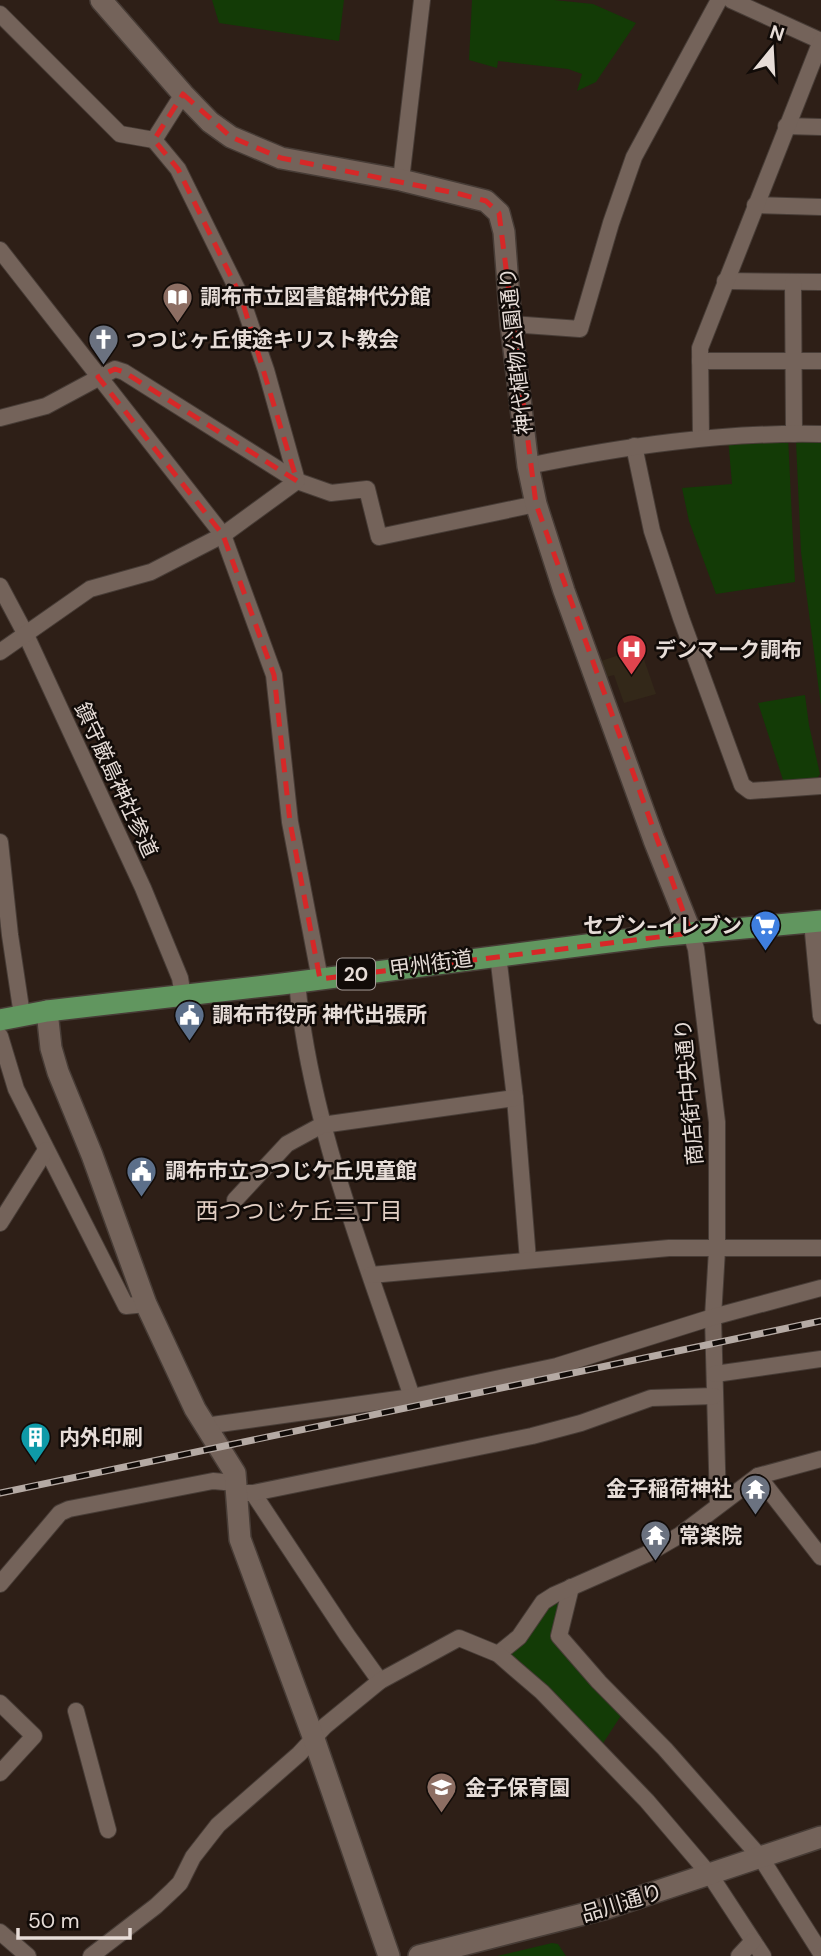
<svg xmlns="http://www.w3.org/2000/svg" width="821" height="1956" font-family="'DM Sans','Noto Sans JP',sans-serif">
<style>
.medical{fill:#332819}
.green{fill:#133b06}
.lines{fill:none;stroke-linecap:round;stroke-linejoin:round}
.minor-casing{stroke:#473c36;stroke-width:18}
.tertiary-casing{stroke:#473c36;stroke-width:24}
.trunk-casing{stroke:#473c36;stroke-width:24}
.minor{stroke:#74635a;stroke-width:16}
.tertiary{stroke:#74635a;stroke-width:21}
.trunk{stroke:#61965f;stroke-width:21}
.rail-casing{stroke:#b5aaa4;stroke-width:7}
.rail{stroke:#110b08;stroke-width:4.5;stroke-dasharray:13;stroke-linecap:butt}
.marked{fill:none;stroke:#d62828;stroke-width:5;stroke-dasharray:14 9;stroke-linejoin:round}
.labels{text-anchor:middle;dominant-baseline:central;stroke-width:5;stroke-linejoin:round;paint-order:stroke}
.shield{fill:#110b08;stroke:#a69d99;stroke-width:2}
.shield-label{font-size:19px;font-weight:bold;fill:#e6dcd7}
.poi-label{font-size:21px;font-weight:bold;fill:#e6dcd7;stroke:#110b08;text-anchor:start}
.street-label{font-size:21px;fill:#e6dcd7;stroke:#110b08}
.neighbourhood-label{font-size:23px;fill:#e3cfc4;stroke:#110b08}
</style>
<rect width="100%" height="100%" fill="#2e1f17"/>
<path class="medical" d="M640,648L656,694L624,703L614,675L603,678L598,662Z"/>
<g class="green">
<path d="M212,0H344L339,41L219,23Z"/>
<path d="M472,0H554L593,4L636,23L596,82L577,91L582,74L568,69L498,61L497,68L469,60Z"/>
<path d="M788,436L795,582L716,594L689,521L682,488L732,484L728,438Z"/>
<path d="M796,441H821V706L801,552Z"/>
<path d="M805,695L809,725L820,774L816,780H783L758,703Z"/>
<path d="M556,1598L563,1604L553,1638L622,1714L600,1748L510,1656Z"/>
<path d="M552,1943L558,1944L566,1956H497Z"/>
</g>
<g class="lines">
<defs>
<g id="minor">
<path d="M731,0L821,41"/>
<path d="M0,14L120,134L154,140L183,94"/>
<path d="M786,126L821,127"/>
<path d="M154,140L178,169L241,297L266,370L297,481"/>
<path d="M401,180L422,0"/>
<path d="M755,205L821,207"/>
<path d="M0,250L223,535L274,675L290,822L320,979"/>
<path d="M725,281L821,282"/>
<path d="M793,282L794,434"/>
<path d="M511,324L580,329L611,223L634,157L719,0"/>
<path d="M700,361H821"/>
<path d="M0,418L46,406L115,369L124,372L297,481L331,493L367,489L379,537L536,504"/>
<path d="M701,438L700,348L821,41"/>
<path d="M634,446L652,531L681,618L742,785L750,791L821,786"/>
<path d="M528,466C625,446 722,432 821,434"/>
<path d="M0,586L26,635L143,888L180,978L183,996"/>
<path d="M0,652L90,589L151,572L223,535L297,481"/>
<path d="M0,842L10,935L22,1015"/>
<path d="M812,922L821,1016"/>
<path d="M691,933L696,949L717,1122V1250L713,1317L718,1505"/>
<path d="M498,955L515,1098L528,1260"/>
<path d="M297,982C310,1124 367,1262 412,1397"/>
<path d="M0,1036L16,1089L126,1306L146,1304"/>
<path d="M235,1200L287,1144L322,1125L515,1098"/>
<path d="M0,1223L46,1150"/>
<path d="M371,1275L669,1248H821"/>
<path d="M715,1374L821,1359"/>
<path d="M205,1426L412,1397L557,1366L713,1317L821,1288"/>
<path d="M758,1476L821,1557"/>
<path d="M245,1493H253L347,1635L380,1681"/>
<path d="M253,1493L532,1436L581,1423L651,1398L714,1396"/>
<path d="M0,1584L60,1513L69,1509L213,1481L236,1483"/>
<path d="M571,1587L559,1636L599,1682L665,1749L761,1858L821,1953"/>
<path d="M498,1654L519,1637L543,1602L554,1595L647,1554L680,1535L758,1476L821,1459"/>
<path d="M0,1703L34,1736L0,1773"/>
<path d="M76,1711L108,1830"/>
<path d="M0,1932L28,1956"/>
<path d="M91,1956L156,1906L173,1890L180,1883L193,1857L218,1825L299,1754L325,1726L380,1681L459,1638L498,1654L514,1668L542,1692L647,1801L710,1875L763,1956"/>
<path d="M739,1956L753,1941"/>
</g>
<g id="tertiary">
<path d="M101,0L183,94L210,122L231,137L281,158L401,180L486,201L499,213L504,232L511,324L528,466L536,504L564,591L654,840L691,933"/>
<path d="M47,1011L51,1048L58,1072L92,1155L146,1304L195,1409L235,1473L240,1539L314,1739L389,1956"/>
<path d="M419,1956L607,1908L821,1837"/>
</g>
<path id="trunk" d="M0,1020L47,1011L282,984L656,936L821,921"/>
</defs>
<use href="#minor" class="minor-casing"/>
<use href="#tertiary" class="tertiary-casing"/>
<use href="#trunk" class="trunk-casing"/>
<use href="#minor" class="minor"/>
<use href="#tertiary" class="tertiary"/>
<use href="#trunk" class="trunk"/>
<defs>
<path id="rail" d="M0,1493L821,1321"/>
</defs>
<use href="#rail" class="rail-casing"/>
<use href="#rail" class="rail"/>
</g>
<path class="marked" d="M183,94L231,137L281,158L460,194L486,201L499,213L536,504L691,933L320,979L290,822L274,675L223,535L98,377L115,369L124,372L297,481L241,297L178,169L154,140Z"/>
<defs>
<symbol id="library-pin" viewBox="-11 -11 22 30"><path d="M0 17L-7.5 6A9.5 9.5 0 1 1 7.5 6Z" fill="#8d6e63" stroke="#110b08"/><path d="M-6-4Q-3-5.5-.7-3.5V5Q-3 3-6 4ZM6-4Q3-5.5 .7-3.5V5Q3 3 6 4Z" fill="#fff"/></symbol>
<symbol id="church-pin" viewBox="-11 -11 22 30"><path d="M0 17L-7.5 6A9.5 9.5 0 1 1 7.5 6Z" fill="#6b7280" stroke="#110b08"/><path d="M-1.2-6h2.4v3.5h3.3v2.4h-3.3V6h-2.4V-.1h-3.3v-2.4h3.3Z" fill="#fff"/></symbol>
<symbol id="hospital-pin" viewBox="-11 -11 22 30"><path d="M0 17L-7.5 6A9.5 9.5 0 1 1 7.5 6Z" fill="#e0444e" stroke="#110b08"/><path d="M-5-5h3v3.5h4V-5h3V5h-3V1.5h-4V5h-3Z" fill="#fff"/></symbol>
<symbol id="supermarket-pin" viewBox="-11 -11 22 30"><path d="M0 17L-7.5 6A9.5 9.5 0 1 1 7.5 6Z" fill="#3f7fe0" stroke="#110b08"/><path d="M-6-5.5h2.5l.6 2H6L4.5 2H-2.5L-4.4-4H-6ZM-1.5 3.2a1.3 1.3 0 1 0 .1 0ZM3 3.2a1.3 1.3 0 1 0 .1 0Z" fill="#fff"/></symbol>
<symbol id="civic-pin" viewBox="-11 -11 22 30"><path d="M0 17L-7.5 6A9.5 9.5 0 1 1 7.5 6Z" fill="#5c6f8a" stroke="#110b08"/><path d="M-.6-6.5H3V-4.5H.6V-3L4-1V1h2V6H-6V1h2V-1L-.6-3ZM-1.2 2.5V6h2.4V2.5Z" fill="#fff"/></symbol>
<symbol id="building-pin" viewBox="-11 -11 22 30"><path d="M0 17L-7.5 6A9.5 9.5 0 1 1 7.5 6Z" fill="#0f9aa8" stroke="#110b08"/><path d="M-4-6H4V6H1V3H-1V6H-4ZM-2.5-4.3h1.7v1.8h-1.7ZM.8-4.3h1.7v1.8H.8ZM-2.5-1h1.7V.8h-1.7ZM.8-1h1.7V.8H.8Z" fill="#fff"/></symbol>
<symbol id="temple-pin" viewBox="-11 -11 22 30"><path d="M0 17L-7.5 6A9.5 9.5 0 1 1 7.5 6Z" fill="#6b7280" stroke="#110b08"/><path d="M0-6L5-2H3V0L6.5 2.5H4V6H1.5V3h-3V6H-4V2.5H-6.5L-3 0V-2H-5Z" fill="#fff"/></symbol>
<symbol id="school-pin" viewBox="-11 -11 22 30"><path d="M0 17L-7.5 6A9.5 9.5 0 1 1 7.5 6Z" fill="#8d6e63" stroke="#110b08"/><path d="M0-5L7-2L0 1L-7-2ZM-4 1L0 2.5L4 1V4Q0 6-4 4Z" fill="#fff"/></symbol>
</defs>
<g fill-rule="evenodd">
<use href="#library-pin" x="160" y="280" width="35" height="47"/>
<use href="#church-pin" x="86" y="322" width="35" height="47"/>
<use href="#hospital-pin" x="614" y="632" width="35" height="47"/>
<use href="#supermarket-pin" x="748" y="908" width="35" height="47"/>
<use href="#civic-pin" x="172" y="998" width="35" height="47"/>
<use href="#civic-pin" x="124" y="1154" width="35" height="47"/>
<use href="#building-pin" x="18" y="1420" width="35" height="47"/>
<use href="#temple-pin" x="738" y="1472" width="35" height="47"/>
<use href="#temple-pin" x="638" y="1518" width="35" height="47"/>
<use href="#school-pin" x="424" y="1770" width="35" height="47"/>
</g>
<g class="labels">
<rect class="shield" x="337" y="958.5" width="38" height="31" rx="5"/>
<g class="shield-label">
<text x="356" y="974">20</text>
</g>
<g class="poi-label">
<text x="200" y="297">調布市立図書館神代分館</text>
<text x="126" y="340">つつじヶ丘使途キリスト教会</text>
<text x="655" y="650">デンマーク調布</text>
<text x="742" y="926" text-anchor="end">セブン-イレブン</text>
<text x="212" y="1015">調布市役所 神代出張所</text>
<text x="165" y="1171">調布市立つつじケ丘児童館</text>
<text x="59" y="1438">内外印刷</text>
<text x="732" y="1489" text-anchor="end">金子稲荷神社</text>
<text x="679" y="1536">常楽院</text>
<text x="465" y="1788">金子保育園</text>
</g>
<g class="street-label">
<text transform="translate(516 351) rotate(-96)">神代植物公園通り</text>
<text transform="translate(116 780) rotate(65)">鎮守厳島神社参道</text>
<text transform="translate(431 964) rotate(-8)">甲州街道</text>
<text transform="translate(689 1092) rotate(-95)">商店街中央通り</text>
<text transform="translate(622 1903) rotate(-17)">品川通り</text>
</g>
<g class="neighbourhood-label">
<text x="299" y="1211">西つつじケ丘三丁目</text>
</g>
</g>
<g transform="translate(772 49) rotate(18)" stroke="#110b08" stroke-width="5" paint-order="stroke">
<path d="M0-5L12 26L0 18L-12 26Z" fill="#e6dcd7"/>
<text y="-10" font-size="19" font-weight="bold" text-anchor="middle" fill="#e6dcd7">N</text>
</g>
<path d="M18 1928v10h112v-10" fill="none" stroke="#e6dcd7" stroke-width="3.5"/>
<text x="28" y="1928" font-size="21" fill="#e6dcd7" stroke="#110b08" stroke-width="5" paint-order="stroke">50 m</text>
</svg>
